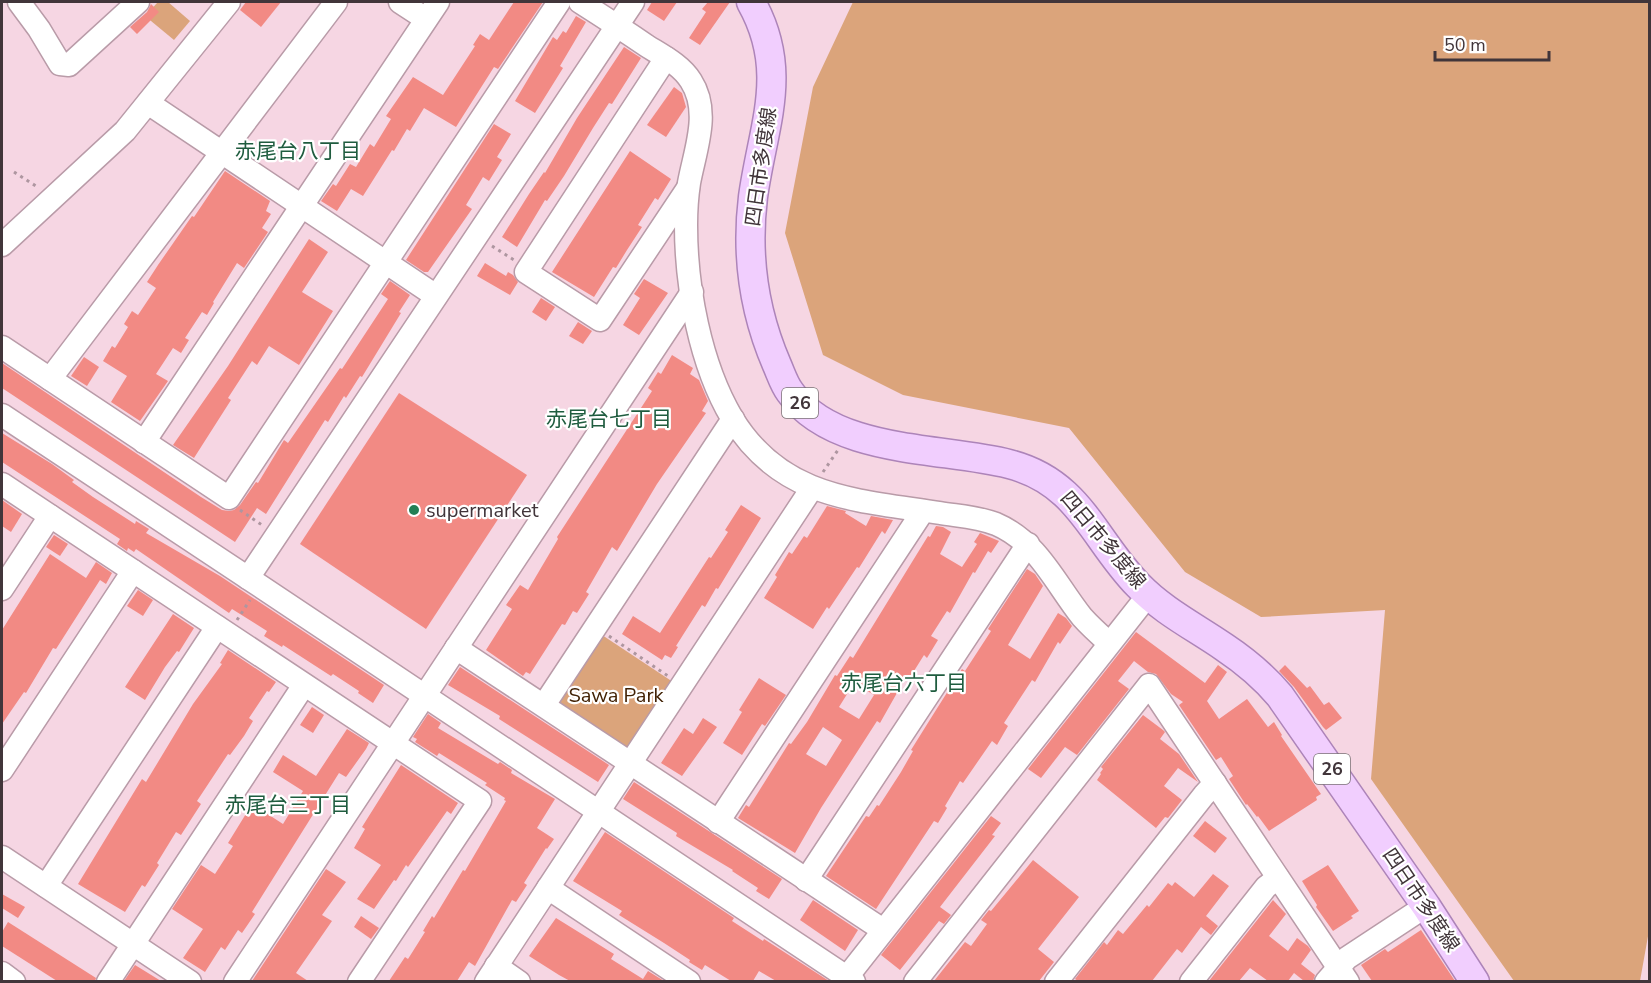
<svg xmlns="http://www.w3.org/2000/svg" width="1651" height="983" font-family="'Nunito Sans','Noto Sans JP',sans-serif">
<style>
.green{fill:#dba47b}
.building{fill:#f28a84;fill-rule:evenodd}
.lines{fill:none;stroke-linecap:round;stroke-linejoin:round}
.minor-casing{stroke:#b99ba8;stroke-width:25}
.major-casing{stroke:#ad84b9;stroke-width:31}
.path{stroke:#ae96a0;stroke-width:3;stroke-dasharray:3 4.5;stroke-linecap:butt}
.minor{stroke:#fff;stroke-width:22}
.major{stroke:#f1cefe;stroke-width:28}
.poi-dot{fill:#227f55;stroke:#fff;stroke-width:2}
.labels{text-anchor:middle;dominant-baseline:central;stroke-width:4.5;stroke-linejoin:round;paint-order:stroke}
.shield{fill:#fff;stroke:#7a7275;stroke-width:1.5}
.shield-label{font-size:18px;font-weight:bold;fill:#41353a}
.street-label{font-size:20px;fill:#41353a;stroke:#fff}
.poi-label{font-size:20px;fill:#41353a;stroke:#fff;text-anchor:start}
.park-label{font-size:20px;fill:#412104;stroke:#fff}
.neighbourhood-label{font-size:21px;fill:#1f5c3f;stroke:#fff}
</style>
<rect width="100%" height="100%" fill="#f6d6e3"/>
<g class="green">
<path d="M158,2H168L190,21L174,40L145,16Z"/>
<path d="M853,2H1649L1650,925L1640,981H1514L1371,779L1385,610L1261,617L1185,572L1069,428L903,395L823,355L785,233L813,87Z"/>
<path d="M599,633L676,684L630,750L556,705Z"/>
</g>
<g class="building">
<path d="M246,2H281L261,27L240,10Z"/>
<path d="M514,2H543L498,69L494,67L456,127L424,108L410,131L407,129L394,151L392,150L363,196L351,189L337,211L321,201L333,184L336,186L350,164L356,167L370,144L374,147L391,119L386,116L413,77L443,95L475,46L473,45L480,34L489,40Z"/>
<path d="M652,2H677L664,21L647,10Z"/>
<path d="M708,2H730L700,45L689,38L706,12L702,9Z"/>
<path d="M151,4L159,12L137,34L130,27L147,12Z"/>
<path d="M576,16L586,22L560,66L563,68L535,113L515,101L553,37L557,40L563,31L566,33Z"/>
<path d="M624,47L641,58L612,104L609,103L593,128L564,176L547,201L545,200L517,247L502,237L529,194L544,172L545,173L577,118Z"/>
<path d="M674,87L682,93L686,107L666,137L647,125Z"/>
<path d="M494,124L511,134L497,157L502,160L489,181L483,177L466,205L472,209L428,272H424L406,260Z"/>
<path d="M630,151L671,179L658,200L655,198L638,225L642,227L627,250L616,268L613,267L594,297L552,272Z"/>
<path d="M225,171L270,201L266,211L271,214L262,228L268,232L244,268L237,263L213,302L214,303L207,315L202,312L185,338L189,340L181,353L173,348L156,374L168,381L140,421L111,402L127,376L103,361L112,346L115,348L128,327L124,324L132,311L138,315L156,288L147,282L158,265L192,216L194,217Z"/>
<path d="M309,239L328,252L302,292L333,311L299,365L269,346L257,365L252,361L228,398L231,400L194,458L173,445L228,366Z"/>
<path d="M485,263L506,276L508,272L513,275L518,282L510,295L477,276Z"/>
<path d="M644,279L668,293L639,335L623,325L640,298L634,294Z"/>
<path d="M390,281L410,295L399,312L401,313L362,377L360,376L346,398L344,396L328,422L325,420L266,514L257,508L235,542L2,388V363L201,497L222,510L229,511L234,510L240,505L256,482L258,483L284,440L288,443L340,368L342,369L388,299L381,294Z"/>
<path d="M541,298L555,307L546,321L532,312Z"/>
<path d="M578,322L592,331L583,344L569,336Z"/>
<path d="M672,355L693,368L690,374L699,380L708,401L702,411L706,413L657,484L617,551L612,547L586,592L589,594L577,613L573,611L565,625L562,624L530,674L526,672L523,676L486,650L512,609L506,605L520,585L528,590L558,539L557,537L652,391L648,388L658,372L661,374Z"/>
<path d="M84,357L99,367L87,386L71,376Z"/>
<path d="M399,393L527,475L426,629L300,544Z"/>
<path d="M2,433L52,464L74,480L72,482L93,497L135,524L136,521L149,529L146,533L220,576L384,685L373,703L358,693L359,691L333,674L331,676L283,645L282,647L264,636L267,631L232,609L229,613L136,549L134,552L128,548L127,551L117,544L120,539L2,462Z"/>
<path d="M2,500L22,514L11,532L2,526Z"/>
<path d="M741,505L761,518L718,589L716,588L705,607L702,605L676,646L678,647L671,658L665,655L662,660L622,634L633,616L660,633L709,557L711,558L728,532L725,530Z"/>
<path d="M827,506L846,511L845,513L866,526L871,516L893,520L885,534L882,531L859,568L857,567L829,609L827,607L813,629L764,598L777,577L775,575L789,552L792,554L804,536L807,538Z"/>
<path d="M936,526L943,527L951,532L940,554L962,567L977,544L974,542L980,533L999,541L991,553L988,551L975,573L973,572L950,613L947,611L931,636L938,640L927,658L924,655L909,679L906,677L880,723L877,721L821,808L795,853L738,818L746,805L749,807L789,743L791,744L807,722L835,675L837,676L850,656L853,658L928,536L930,537ZM854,683L874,695L859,719L839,707ZM823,727L842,740L826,766L806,754Z"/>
<path d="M54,535L68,544L60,556L46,547Z"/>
<path d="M50,554L86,578L96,562L112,573L106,584L100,580L56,649L53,648L26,693L24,692L2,724V630Z"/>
<path d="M1027,569L1035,574L1043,586L1008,645L1030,659L1058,613L1066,618L1072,626L1060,644L1058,642L1035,682L1032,680L1004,723L1008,726L997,745L992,741L963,783L960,781L945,806L947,808L938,823L934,821L876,909L826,876L866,816L869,817L877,805L879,806L901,772L913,751L911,750L936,710L962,669L965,671L991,631L988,629Z"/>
<path d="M138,590L153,600L143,616L127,606Z"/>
<path d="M173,614L194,628L179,652L177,651L165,667L145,700L125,687Z"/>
<path d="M1136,632L1205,683L1218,665L1227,672L1207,701L1219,719L1247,699L1268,727L1274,722L1282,735L1281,736L1321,794L1316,797L1317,800L1269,831L1258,816L1257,817L1247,804L1246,805L1229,779L1233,776L1221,757L1216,760L1179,705L1183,702L1171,694L1156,674L1148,672L1134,661L1118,681L1129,689L1077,755L1065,747L1041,778L1028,769Z"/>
<path d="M228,650L276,682L269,692L267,691L249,718L253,721L244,736L230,755L228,754L197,801L201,804L181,835L176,832L157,863L159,865L145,887L142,885L125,912L78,884L142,779L146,782L193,704L222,664L220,663Z"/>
<path d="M1285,665L1307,688L1310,686L1324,705L1329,702L1342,718L1326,730L1323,727L1294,687L1279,671Z"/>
<path d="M460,667L609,765L598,782L499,719L500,716L448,685Z"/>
<path d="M759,678L786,695L765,726L762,724L742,755L723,743L742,712L739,710Z"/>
<path d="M312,707L324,715L313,733L300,725Z"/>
<path d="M428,714L441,723L438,728L498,764L500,762L512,770L511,773L555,799L537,828L554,839L547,849L546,848L524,883L527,885L516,902L512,900L475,966L469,962L457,981H389L405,957L408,959L425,932L423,931L432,916L434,918L463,870L465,871L506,801L504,800L505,798L485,785L487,783L439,753L437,756L415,742L417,739L413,737Z"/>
<path d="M1143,715L1163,730L1165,732L1160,739L1179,754L1198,782L1178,768L1164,786L1182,800L1168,818L1165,817L1156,828L1097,780L1101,774L1100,773L1103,769L1101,767Z"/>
<path d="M703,718L717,727L682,776L661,763L684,728L693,734Z"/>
<path d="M347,729L369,743L366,749L346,777L339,773L252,912L255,914L242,933L238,930L225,950L221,947L205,972L183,958L203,929L172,909L201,865L215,874L233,846L228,843L252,804L283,824L303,791L273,772L283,755L316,776Z"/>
<path d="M401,765L458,803L451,814L447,811L408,867L406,865L396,881L394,880L374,909L357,899L381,865L354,848L365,829L362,827Z"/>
<path d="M634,782L782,879L769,899L756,891L758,888L732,871L733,870L676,836L677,833L623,799Z"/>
<path d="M991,816L1001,823L992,835L995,836L940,907L951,915L944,924L939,921L900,970L881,955Z"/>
<path d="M1205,821L1227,838L1215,853L1193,836Z"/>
<path d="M605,832L734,918L732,921L763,941L764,939L829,981H776L759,971L753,981H731L705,965L702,970L689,962L690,960L664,943L619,915L622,911L573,881Z"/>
<path d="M1033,860L1079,897L1038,949L1054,962L1039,981H934L965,942L971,946L987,924L981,920L989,910L991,911Z"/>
<path d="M1328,865L1359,911L1351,916L1353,918L1333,931L1316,907L1317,905L1302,881Z"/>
<path d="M326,869L346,882L322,915L332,921L296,973L308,981H252Z"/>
<path d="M1213,874L1229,886L1206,916L1218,926L1211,935L1201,927L1182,953L1177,949L1152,981H1078L1075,979L1104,942L1107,945L1118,930L1123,934L1147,905L1149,907L1168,883L1172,886L1175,882L1194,897Z"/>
<path d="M2,894L25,907L18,918L2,908Z"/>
<path d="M813,900L858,930L845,951L800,920Z"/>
<path d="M1273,900L1286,914L1269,936L1288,951L1297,938L1308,946L1311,950L1301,964L1315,975L1313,981H1304L1294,973L1288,981H1268L1250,968L1239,981H1209Z"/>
<path d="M361,916L379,928L371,939L354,927Z"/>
<path d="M556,918L614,954L611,959L643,979L648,971L664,981H570L559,975L529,956Z"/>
<path d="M8,922L96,978L95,981H57L2,946V932Z"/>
<path d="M1421,930L1455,981H1372L1361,965L1385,949L1388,952Z"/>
<path d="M135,965L161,981H124Z"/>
</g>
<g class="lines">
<defs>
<g id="minor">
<path d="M19,2L39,29L60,64L69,65L138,2"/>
<path d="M400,2L426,19"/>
<path d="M580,2C602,16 625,31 647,46C663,56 681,65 691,81C711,112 695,150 689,183C687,196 686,212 686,225C686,287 700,364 732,418C781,499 857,500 940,513C958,516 978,517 996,524C1038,542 1055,583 1082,617C1090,626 1100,635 1109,643"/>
<path d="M666,58L526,272L600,320L688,188"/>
<path d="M148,103L436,296"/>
<path d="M2,245L125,131L229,2"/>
<path d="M2,347L229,498L559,2"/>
<path d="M50,379L336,2"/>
<path d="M2,415L248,578L633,2"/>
<path d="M144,442L438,2"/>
<path d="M2,484L480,801L359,982"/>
<path d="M248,578L854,982"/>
<path d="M2,589L50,516"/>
<path d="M456,648L883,930"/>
<path d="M544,705L733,419"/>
<path d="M2,770L133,571"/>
<path d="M718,822L923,511"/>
<path d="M2,857L190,982"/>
<path d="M806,880L1028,544"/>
<path d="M46,886L217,627"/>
<path d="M548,888L689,982"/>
<path d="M496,966L519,982"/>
<path d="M2,973L14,982"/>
<path d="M108,982L304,685"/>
<path d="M235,982L692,292"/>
<path d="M486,982L812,488"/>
<path d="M843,982L1149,594"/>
<path d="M915,982L1149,685L1348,982"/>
<path d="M1056,982L1204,795L1215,783"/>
<path d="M1191,982L1266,887L1278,878"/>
<path d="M1326,982L1347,958L1426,906"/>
</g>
<path id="major" d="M751,2C790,71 763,125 753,197C746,254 754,312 777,365C781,374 784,384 790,392C833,454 942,447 1009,464C1080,482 1093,539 1138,585C1163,611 1195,627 1224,647C1245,661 1264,677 1280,696L1426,906L1475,982"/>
</defs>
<use href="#minor" class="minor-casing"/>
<use href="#major" class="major-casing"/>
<g class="path">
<path d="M14,172L39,188"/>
<path d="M492,246L514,260"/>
<path d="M823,472L838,450"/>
<path d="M240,510L262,525"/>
<path d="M237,620L250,600"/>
<path d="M609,636L668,676"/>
</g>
<use href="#minor" class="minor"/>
<use href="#major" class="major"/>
</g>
<circle class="poi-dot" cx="414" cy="510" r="6"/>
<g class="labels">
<g class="shield">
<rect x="782" y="388" width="36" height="30" rx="4.5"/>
<rect x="1314" y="754" width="36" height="30" rx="4.5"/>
</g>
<g class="shield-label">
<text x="800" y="403">26</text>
<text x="1332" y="769">26</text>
</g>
<g class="street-label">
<text transform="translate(761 167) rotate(-82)">四日市多度線</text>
<text transform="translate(1103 540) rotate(50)">四日市多度線</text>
<text transform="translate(1421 900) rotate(56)">四日市多度線</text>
</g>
<g class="poi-label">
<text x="426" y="510">supermarket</text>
</g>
<g class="park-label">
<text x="616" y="695">Sawa Park</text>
</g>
<g class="neighbourhood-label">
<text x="298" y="151">赤尾台八丁目</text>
<text x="609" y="419">赤尾台七丁目</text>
<text x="904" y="683">赤尾台六丁目</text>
<text x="288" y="805">赤尾台三丁目</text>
</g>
</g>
<rect width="1651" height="983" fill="none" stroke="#41353a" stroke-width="6"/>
<path d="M1435 51v9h114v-9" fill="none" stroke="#41353a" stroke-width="3"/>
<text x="1444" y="51" font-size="18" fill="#41353a" stroke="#ffffff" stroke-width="4.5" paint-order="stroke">50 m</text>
</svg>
